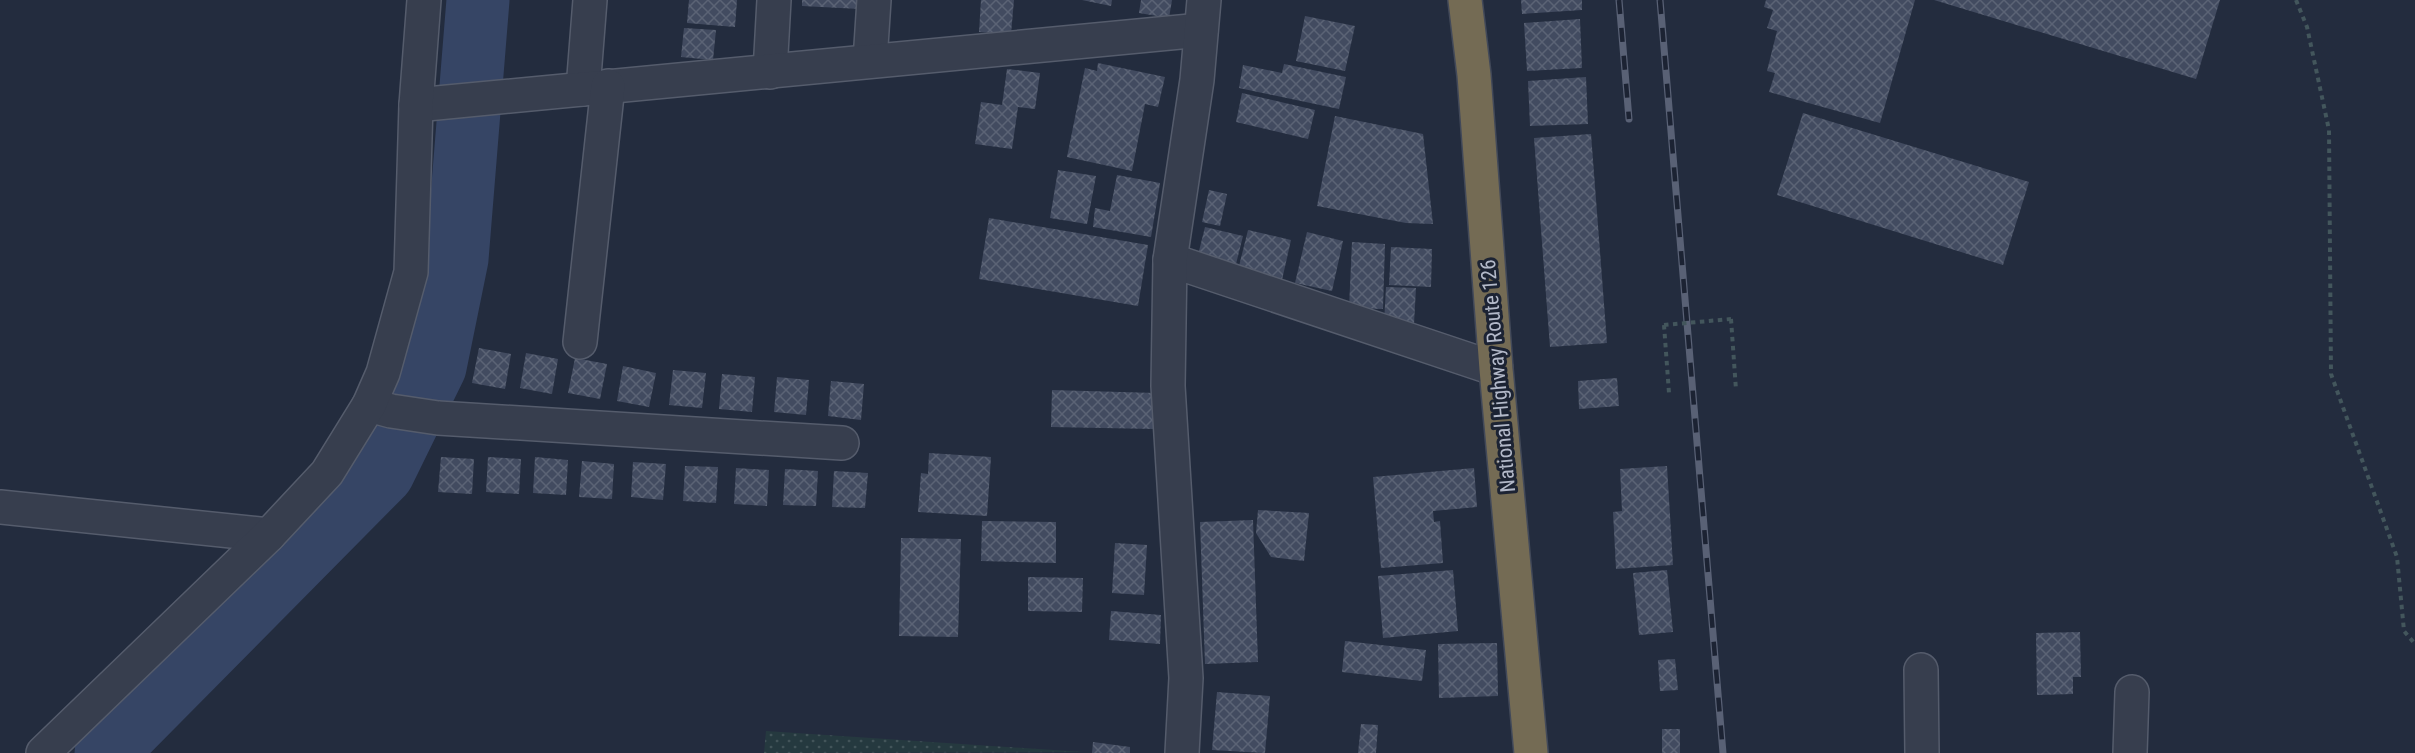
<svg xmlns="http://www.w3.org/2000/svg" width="2415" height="753" font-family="'Roboto Condensed',sans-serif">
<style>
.grass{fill:url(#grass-dots)}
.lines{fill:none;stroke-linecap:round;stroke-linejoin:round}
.river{stroke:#364565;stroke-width:63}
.building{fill:url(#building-cross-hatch)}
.minor-casing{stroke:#555c6c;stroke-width:36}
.highway-casing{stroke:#424959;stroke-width:36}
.path{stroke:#43565c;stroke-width:4;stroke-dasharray:4.5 4.5;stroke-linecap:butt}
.minor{stroke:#373e4e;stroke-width:33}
.highway{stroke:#746b54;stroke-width:33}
.rail-casing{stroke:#596175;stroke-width:7}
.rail{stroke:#1c2333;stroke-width:4.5;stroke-dasharray:14;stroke-linecap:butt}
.path-bridge{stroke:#43565c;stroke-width:4;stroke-dasharray:4.5 4.5;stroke-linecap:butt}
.labels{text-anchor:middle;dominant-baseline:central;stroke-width:6;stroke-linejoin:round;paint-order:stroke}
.street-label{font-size:21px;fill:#b3b9c9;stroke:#1c2333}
</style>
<defs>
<pattern id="grass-dots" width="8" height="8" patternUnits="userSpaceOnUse" patternTransform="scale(1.5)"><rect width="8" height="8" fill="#25393f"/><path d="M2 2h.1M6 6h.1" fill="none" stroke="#425459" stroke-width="1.8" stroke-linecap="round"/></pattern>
<pattern id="building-cross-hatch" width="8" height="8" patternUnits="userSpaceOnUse" patternTransform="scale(1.5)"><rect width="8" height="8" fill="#424b60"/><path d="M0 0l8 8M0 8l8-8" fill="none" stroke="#5b6375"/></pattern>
</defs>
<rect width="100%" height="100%" fill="#232c3e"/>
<path class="grass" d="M766,731L1084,752L764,753Z"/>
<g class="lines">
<path class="river" d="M106,753L383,473L435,367L457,259L478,0"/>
</g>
<g class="building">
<path d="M689,0H737L735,27L687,23Z"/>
<path d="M802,0H860V9L802,6Z"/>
<path d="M981,0H1014L1011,34L979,32Z"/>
<path d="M1082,0H1112L1111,6Z"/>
<path d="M1141,0H1172L1169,18L1139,13Z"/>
<path d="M1521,0H1582V10L1522,14Z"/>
<path d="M1766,0H1915L1880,123L1769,92L1775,73L1767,71L1777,31L1767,28L1773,10L1764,7Z"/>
<path d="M1934,0H2220L2196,79Z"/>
<path d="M1305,16L1355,26L1345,71L1296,61Z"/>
<path d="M1580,19L1582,68L1527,71L1524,23Z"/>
<path d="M684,28L716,30L713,60L681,57Z"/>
<path d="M1098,63L1165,77L1158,107L1145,104L1132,171L1067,157L1085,68L1097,71Z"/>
<path d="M1284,64L1346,77L1339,109L1239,88L1243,65L1282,73Z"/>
<path d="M1007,69L1040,73L1035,109L1018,107L1012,149L975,144L981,102L1002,105Z"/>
<path d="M1586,77L1588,124L1530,126L1528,81Z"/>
<path d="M1242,93L1315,110L1308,139L1236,122Z"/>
<path d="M1803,113L2029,182L2003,265L1777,195Z"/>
<path d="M1335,116L1423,134L1433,224L1406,223L1317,206Z"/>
<path d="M1591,134L1607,343L1550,347L1534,138Z"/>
<path d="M1058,170L1096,176L1087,224L1050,218Z"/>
<path d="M1117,175L1160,183L1151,237L1093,227L1095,208L1110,211Z"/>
<path d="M1209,190L1227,194L1220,226L1202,222Z"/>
<path d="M989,218L1148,245L1138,306L979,279Z"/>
<path d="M1205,227L1243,236L1236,264L1198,255Z"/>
<path d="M1248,230L1291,240L1282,280L1238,270Z"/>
<path d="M1307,232L1343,241L1332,291L1295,283Z"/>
<path d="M1352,242L1385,244L1383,309L1349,308Z"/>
<path d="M1391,247L1432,249L1431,287L1389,285Z"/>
<path d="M1386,287L1416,288L1414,324L1384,323Z"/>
<path d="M479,348L511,354L505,389L472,383Z"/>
<path d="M526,353L558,359L552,394L520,388Z"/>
<path d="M575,358L607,364L600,399L568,393Z"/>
<path d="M623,366L656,373L649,407L617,401Z"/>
<path d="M673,370L706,373L702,408L669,405Z"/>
<path d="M722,374L755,377L752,412L719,409Z"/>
<path d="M777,377L809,380L806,415L774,412Z"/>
<path d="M1617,378L1619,406L1579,409L1578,381Z"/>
<path d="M831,381L864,384L861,420L828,416Z"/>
<path d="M1052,390L1156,393L1155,429L1051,427Z"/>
<path d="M929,453L991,457L987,516L918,512L921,473L928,474Z"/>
<path d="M441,457L474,459L472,494L438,492Z"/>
<path d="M488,457L521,459L519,494L486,492Z"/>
<path d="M535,457L568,460L566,495L533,493Z"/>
<path d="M582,461L614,464L612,499L579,497Z"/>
<path d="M633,462L666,464L663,500L631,497Z"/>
<path d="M685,466L718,467L716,503L683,501Z"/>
<path d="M1667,466L1673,565L1616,569L1613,512L1622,511L1620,469Z"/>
<path d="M736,468L769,470L767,506L734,504Z"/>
<path d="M1474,468L1477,507L1433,511L1434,522L1440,521L1443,563L1381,568L1373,477Z"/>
<path d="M785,469L818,471L816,506L783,505Z"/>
<path d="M834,471L868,473L865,508L832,507Z"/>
<path d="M1258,510L1309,513L1304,561L1271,557L1256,533Z"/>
<path d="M1253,520L1258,662L1205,664L1200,522Z"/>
<path d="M982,521L1056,522V563L981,561Z"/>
<path d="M901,538L961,539L958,637L899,636Z"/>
<path d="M1115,543L1147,545L1144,595L1112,593Z"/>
<path d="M1453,570L1458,631L1383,638L1378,576Z"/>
<path d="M1667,570L1673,632L1639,635L1633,573Z"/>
<path d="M1028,577L1083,578L1082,612L1028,611Z"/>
<path d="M1111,611L1161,615L1160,644L1109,640Z"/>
<path d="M2080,632L2081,677H2073V694L2037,695L2036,633Z"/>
<path d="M1345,641L1426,650L1422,681L1342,672Z"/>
<path d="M1497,643L1498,696L1439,698L1438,644Z"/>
<path d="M1675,659L1678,690L1660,691L1658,660Z"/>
<path d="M1217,692L1270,696L1265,753L1212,750Z"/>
<path d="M1361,724L1378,725L1376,753H1358Z"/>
<rect x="1662" y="729" width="18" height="24"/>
<path d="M1093,742L1130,747V753H1092Z"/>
</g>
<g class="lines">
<defs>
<g id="minor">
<path d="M870,61L874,0"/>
<path d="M770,72L774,0"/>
<path d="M583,89L590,0"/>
<path d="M416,105L1201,30"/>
<path d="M1170,260L1496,369"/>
<path d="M580,342L608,86"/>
<path d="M369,405L391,411L438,418L842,443"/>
<path d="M0,507L269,535"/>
<path d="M1921,670L1922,753"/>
<path d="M43,753L269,535L327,473L369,405L383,373L411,272L416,105L424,0"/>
<path d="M1182,753L1186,678L1168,386L1170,260L1197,80L1204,0"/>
<path d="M2130,753L2132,692"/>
</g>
<path id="highway" d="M1465,0L1474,75L1496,369L1531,753"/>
</defs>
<use href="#minor" class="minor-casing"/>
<use href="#highway" class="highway-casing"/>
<g class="path">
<path d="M2296,0L2307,27L2329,130L2331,374L2397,557L2404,631L2415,644"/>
<path d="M1731,319L1736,390"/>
<path d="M1664,325L1669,393"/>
</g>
<use href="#minor" class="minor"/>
<use href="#highway" class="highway"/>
<defs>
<g id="rail">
<path d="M1619,0L1629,119"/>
<path d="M1660,0L1723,753"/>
</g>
</defs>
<use href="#rail" class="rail-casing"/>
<use href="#rail" class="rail"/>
<path class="path-bridge" d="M1664,325L1731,319"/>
</g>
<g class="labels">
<g class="street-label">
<text transform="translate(1498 376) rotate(-95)">National Highway Route 126</text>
</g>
</g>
</svg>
